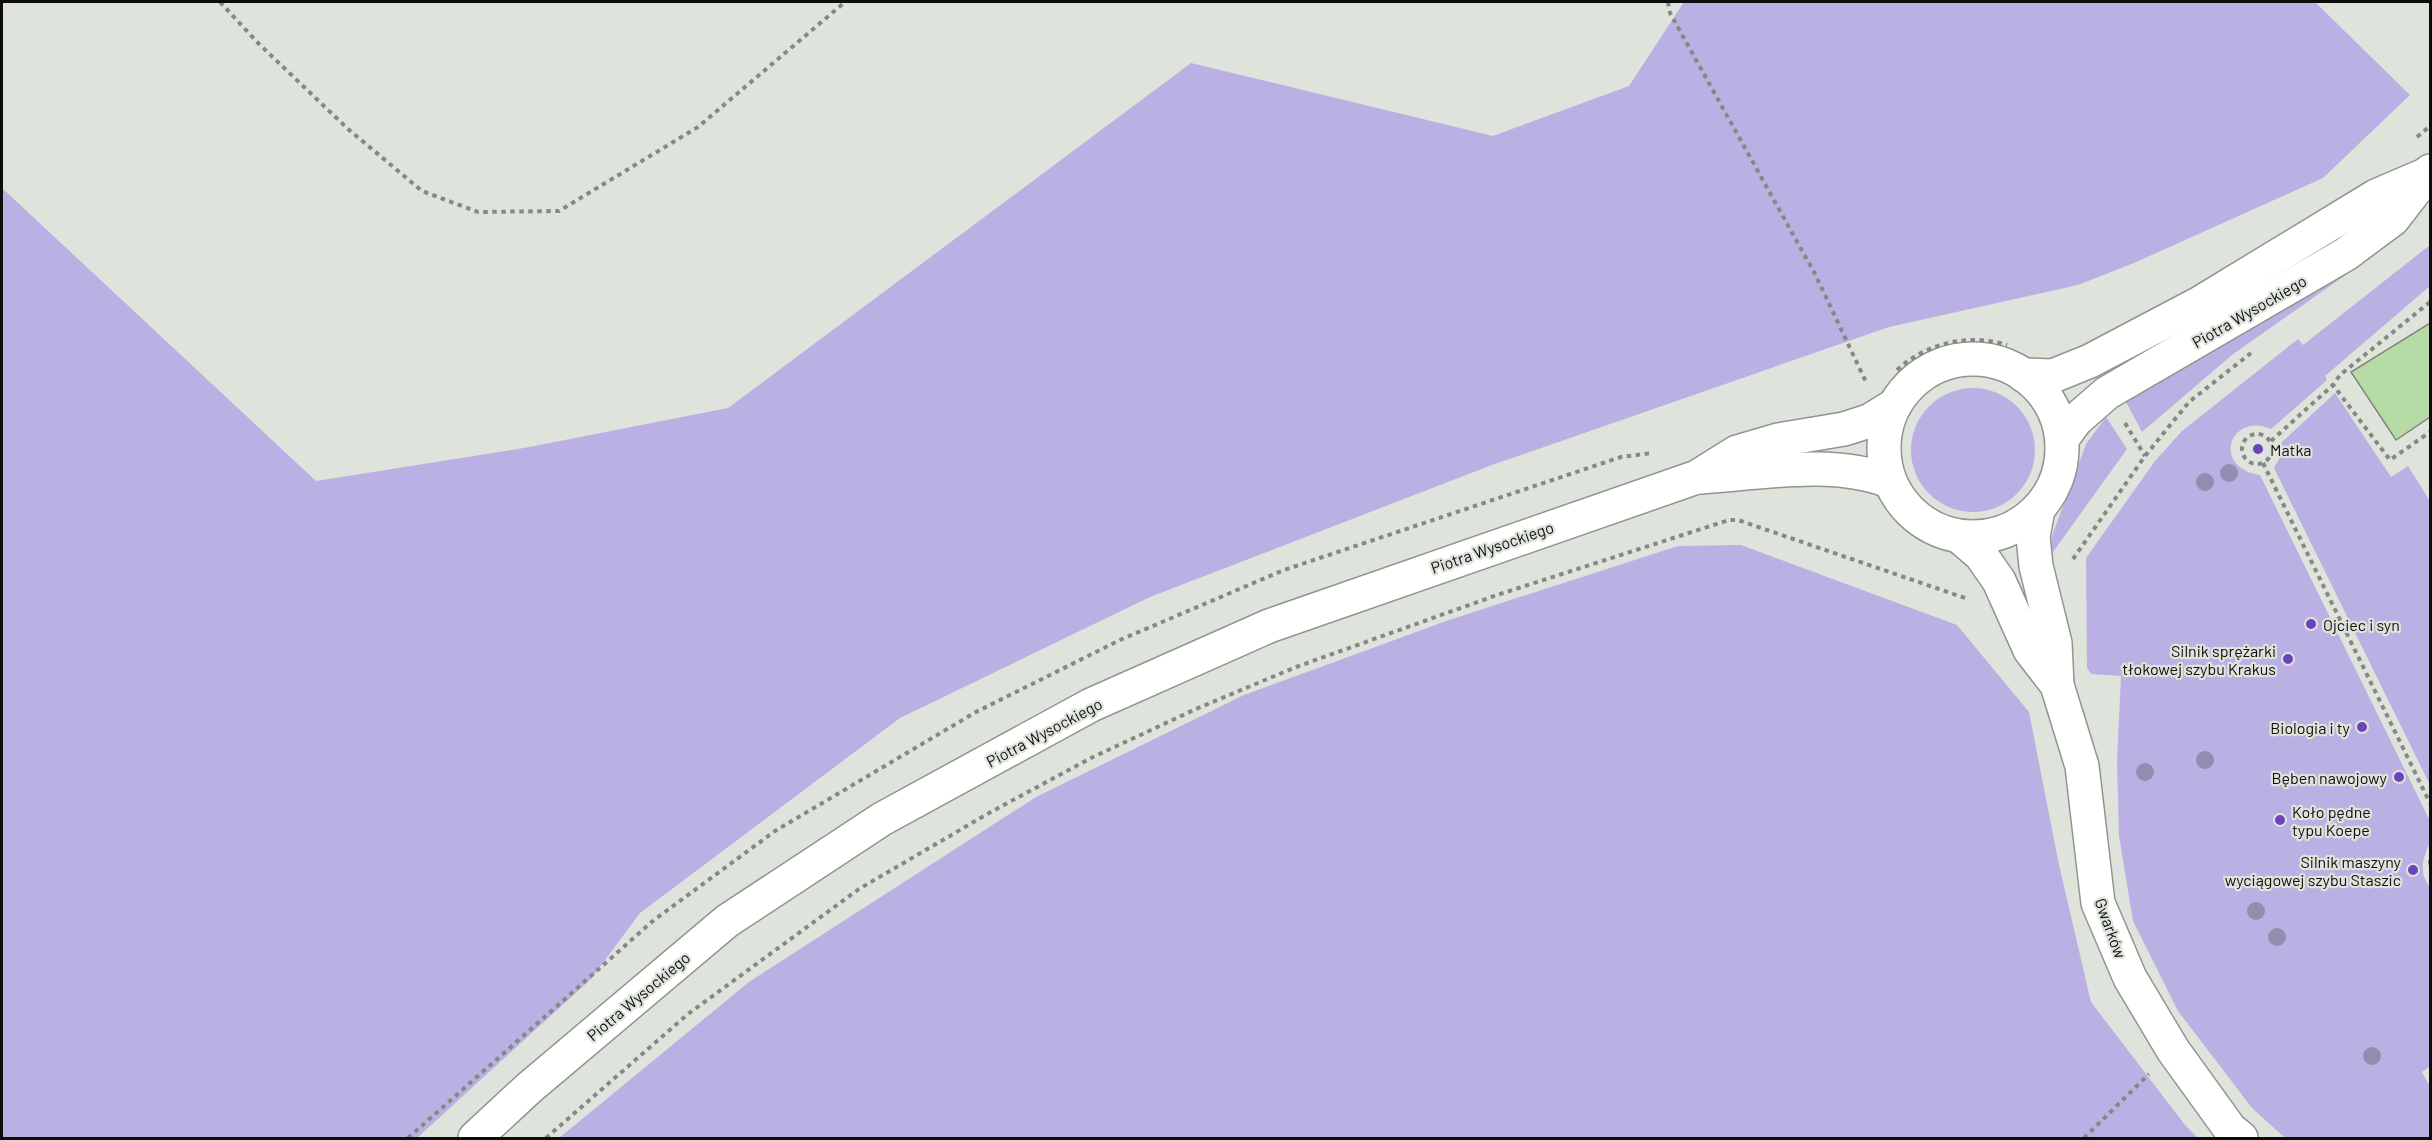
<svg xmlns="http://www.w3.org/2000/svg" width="2432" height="1140" font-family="Barlow,sans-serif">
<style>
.green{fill:#bbb0e3}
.building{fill:#b6dba5;stroke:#82867f;stroke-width:1.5}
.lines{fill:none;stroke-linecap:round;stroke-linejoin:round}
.minor-casing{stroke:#90958e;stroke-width:36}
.path{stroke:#858983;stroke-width:4;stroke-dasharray:4.5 4.5;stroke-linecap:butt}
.minor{stroke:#fff;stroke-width:33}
.tree{fill:#958daf}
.poi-dot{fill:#6b43bb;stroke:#dee4dc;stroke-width:2}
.labels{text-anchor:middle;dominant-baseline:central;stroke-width:4.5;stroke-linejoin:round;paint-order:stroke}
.street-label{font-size:16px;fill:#0d0e0c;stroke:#dee4dc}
.poi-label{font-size:16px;fill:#0d0e0c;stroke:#dee4dc;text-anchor:end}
</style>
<rect width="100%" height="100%" fill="#dee4dc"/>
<g class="green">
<path d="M1684,2H2315L2410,95L2323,178L2134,263L2078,285L1889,327L1492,465L1150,597L900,718L640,913L591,979L417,1138H2V188L316,481L524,448L728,408L1191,63L1493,136L1629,86Z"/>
<path d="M2430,245V286L2325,376L2327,380L2271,429C2231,411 2210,467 2260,475L2430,821C2431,827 2432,836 2430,841C2424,858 2417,870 2430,887V1066L2422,1072L2430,1087V1138H2285L2252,1108L2178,1011L2133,921L2119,836L2117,760L2121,676L2091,674L2087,668L2086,558L2155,461L2182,431L2298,339L2303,345Z"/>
<path d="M2374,255L2232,355L2142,432L2125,400L2173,368Z"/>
<circle cx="1973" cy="450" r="62"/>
<path d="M2335,393L2391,477L2408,466L2430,501V785L2274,468L2279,459L2281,443Z"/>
<path d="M2106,417L2127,449L2048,559L2052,536L2086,444Z"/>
<path d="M1741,545L1957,625L2029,712L2059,865L2091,1002L2185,1125L2198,1138H559L749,982L1036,797L1244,695L1449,620L1678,546Z"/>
</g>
<path class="building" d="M2430,323V417L2396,440L2351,372Z"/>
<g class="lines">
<defs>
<g id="minor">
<circle cx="1973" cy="448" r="89"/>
<path d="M2023,375L2053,376L2090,361L2200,303L2376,196L2425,175"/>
<path d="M2062,439L2076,420L2107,393L2346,254L2393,219L2430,171"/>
<path d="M1702,477C1762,473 1832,459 1889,481"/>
<path d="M2038,509L2033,537L2036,566L2055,643L2057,685"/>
<path d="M1960,537L1981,555L1999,581L2030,650L2057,685L2082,766L2098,903L2130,978L2173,1050L2230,1129L2241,1138"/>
<path d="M475,1138L529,1088L727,921L882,819L1091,705L1269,626L1697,477L1737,452L1778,440L1844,429L1869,421L1895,405"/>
</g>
</defs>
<use href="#minor" class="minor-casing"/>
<g class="path">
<path d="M220,2L258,43L348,129L422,191L478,212L559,211L698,127L845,2"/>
<path d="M1668,2L1670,13L1815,274L1866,382"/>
<path d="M2417,137L2430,126"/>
<path d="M2430,302L2340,375L2333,385L2390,460L2430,432"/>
<path d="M1897,370C1926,343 1969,333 2007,345"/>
<path d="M2125,423L2145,456"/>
<circle cx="2257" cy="449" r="15"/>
<path d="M2271,441L2333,385"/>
<path d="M2263,463L2430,803"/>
<path d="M2073,559L2145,456L2189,402L2251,353"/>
<path d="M2430,860V866"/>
<path d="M408,1138L654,920L775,831L976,712L1120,640L1284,570L1621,457L1652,453"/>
<path d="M546,1138L688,1014L859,889L989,813L1091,758L1196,709L1296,667L1497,595L1729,520H1738L1968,599"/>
<path d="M2084,1138L2149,1074"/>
</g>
<use href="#minor" class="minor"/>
</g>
<g class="tree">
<circle cx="2229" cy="473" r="9"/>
<circle cx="2205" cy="482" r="9"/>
<circle cx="2205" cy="760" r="9"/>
<circle cx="2145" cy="772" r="9"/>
<circle cx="2256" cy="911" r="9"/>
<circle cx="2277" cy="937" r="9"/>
<circle cx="2372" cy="1056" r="9"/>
</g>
<g class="poi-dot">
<circle cx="2258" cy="449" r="6"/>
<circle cx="2311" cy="624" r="6"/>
<circle cx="2288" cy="659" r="6"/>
<circle cx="2362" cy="727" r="6"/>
<circle cx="2399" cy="777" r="6"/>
<circle cx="2280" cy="820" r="6"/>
<circle cx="2413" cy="870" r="6"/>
</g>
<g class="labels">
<g class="street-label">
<text transform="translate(2249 311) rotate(-30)">Piotra Wysockiego</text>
<text transform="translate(1492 547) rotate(-19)">Piotra Wysockiego</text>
<text transform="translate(1044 732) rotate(-28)">Piotra Wysockiego</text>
<text transform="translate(2111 928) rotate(70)">Gwarków</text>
<text transform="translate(638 996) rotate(-40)">Piotra Wysockiego</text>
</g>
<g class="poi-label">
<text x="2270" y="449" text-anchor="start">Matka</text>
<text x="2323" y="624" text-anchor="start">Ojciec i syn</text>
<text x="2276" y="650">Silnik sprężarki<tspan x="2276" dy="18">tłokowej szybu Krakus</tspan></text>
<text x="2350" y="727">Biologia i ty</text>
<text x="2387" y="777">Bęben nawojowy</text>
<text x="2292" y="811" text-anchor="start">Koło pędne<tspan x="2292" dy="18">typu Koepe</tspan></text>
<text x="2401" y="861">Silnik maszyny<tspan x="2401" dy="18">wyciągowej szybu Staszic</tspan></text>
</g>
</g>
<rect width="2432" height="1140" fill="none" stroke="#0d0e0c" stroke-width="6"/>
</svg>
